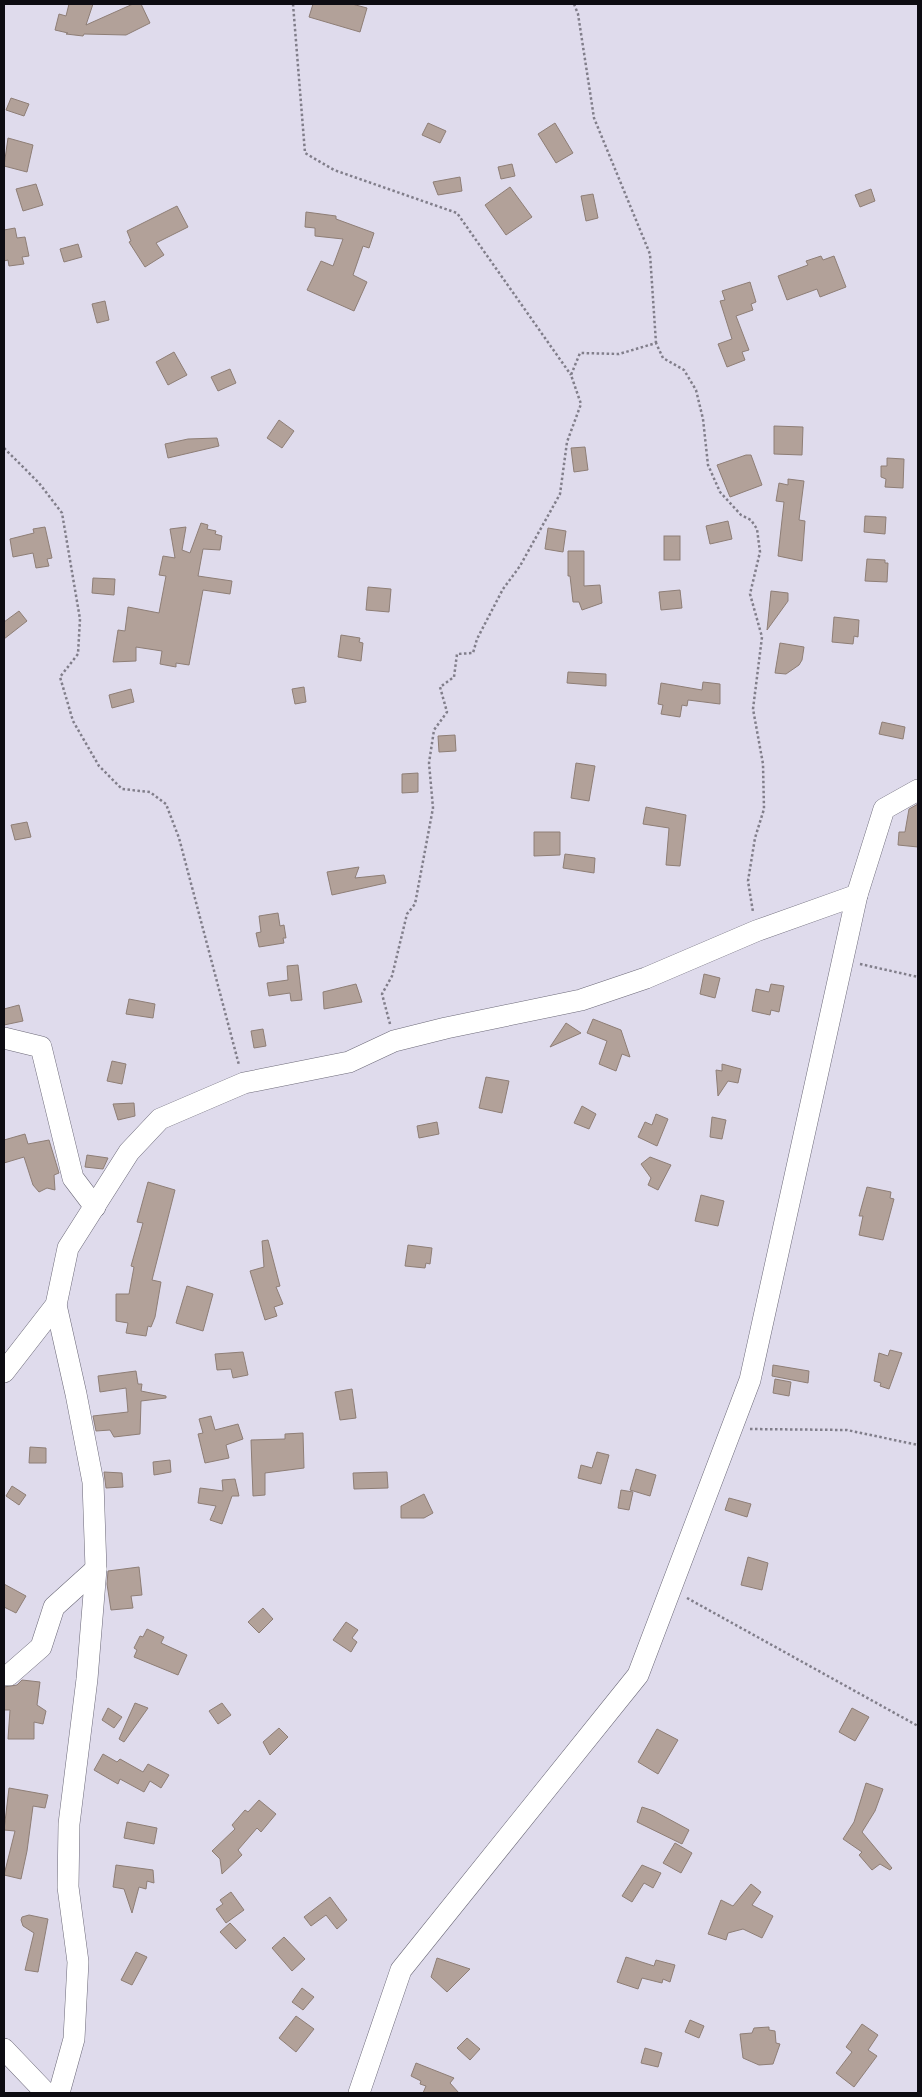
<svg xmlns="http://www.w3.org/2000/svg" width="922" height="2097" font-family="'PT Sans',sans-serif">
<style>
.building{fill:#b2a199;stroke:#8e7e76}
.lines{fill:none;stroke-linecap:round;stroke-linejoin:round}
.minor-casing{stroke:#6c6978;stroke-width:22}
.path{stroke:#817e8a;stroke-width:2.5;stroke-dasharray:2.5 2.5;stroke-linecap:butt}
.minor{stroke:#fff;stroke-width:21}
</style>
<rect width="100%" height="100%" fill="#dfdbec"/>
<g class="building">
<path d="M69,4H93L86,25L133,4H141L150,23L126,35L84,34L83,36L66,34L68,33L55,30L59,14L66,16Z"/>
<path d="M313,4H352L367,8L360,32L309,17Z"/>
<path d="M11,98L29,104L24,116L6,110Z"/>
<path d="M428,123L446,131L440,143L422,135Z"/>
<path d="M555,123L573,153L556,163L538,134Z"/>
<path d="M8,138L33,145L27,172L4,166Z"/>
<path d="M512,164L515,176L501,179L498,167Z"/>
<path d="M460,177L462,191L438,195L433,182Z"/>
<path d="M36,184L43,205L23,211L16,189Z"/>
<path d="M510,187L532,217L506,235L485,205Z"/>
<path d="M871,189L875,201L860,207L855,195Z"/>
<path d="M593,194L598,218L586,221L581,196Z"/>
<path d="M177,206L188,227L156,243L164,255L145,267L129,242L131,241L127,231Z"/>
<path d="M306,212L336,216V219L374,233L369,248L363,246L353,275L367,282L354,311L307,290L321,261L333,266L343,239L315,236V228L305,227Z"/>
<path d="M15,228L17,238L25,237L29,256L22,257L24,264L9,266L8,260L4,261V230Z"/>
<path d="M78,244L82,257L64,262L60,249Z"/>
<path d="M821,256L823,260L834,256L846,287L820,297L817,289L787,300L778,276L808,265L806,261Z"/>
<path d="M750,282L756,302L751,304L753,310L736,316L749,350L742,352L745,360L727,367L718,344L732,339L720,301L725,300L722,291Z"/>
<path d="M105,301L109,320L97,323L92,304Z"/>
<path d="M174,352L187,375L168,385L156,362Z"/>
<path d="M230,369L236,383L218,391L211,377Z"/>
<path d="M279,420L294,431L282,448L267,438Z"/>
<path d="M774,426L803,427L802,455L774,454Z"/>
<path d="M217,438L219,446L168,458L165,444L188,439Z"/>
<path d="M585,447L588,470L574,472L571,448Z"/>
<path d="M746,455H751L762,485L730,497L717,465Z"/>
<path d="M887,458L904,459L903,488L885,487L886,479L881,477V466H887Z"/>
<path d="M788,479L804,481L799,520L805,521L802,561L778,556L784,502L776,501L779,483L788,485Z"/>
<path d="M865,516L886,517L885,534L864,532Z"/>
<path d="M728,521L732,539L710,544L706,526Z"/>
<path d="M201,523L208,525L207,529L216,531L215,534L222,536L220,550L203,549L198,576L232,581L230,594L203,590L189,665L176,663V667L160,664L162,651L136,647V661L113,662L118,630L125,631L128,607L159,613L166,576L159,575L163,556L175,558L170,529L186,527L182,550L190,553Z"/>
<path d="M45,527L52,558L47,559L49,566L36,568L33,553L13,557L10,539L34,533L33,529Z"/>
<path d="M548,528L566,531L563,552L545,549Z"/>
<rect x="664" y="536" width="16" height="24"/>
<path d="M568,551H584V586L600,585L602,603L582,610L579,602H573L570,576H568Z"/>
<path d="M867,559L885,560V563H888L887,582L865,581Z"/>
<path d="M93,578L115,579L114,595L92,593Z"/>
<path d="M368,587L391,589L389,612L366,610Z"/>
<path d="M680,590L682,608L661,610L659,592Z"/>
<path d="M771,591L788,593V601L767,630Z"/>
<path d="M19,611L27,621L4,639V622Z"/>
<path d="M834,617L859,620L858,637L854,636L853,644L832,642Z"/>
<path d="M341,635L360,638L359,642L363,643L361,661L338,657Z"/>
<path d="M780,643L804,647L802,660L799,665L786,674L775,673Z"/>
<path d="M568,672L606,674V686L567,683Z"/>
<path d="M703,682L720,684V704L688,700L687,706L682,705L680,717L661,714L663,705L658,704L661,683L702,690Z"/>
<path d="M304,687L306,702L295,704L292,689Z"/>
<path d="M131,689L134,702L112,708L109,695Z"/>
<path d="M882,722L905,727L903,739L879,734Z"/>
<path d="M455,735L456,751L439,752L438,736Z"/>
<path d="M576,763L595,766L589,801L571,798Z"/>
<path d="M418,773V792L402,793V774Z"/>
<path d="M918,804V847L898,845L899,832H905L909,809Z"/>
<path d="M646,807L686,815L680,866L666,865L669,828L643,824Z"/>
<path d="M27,822L31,837L15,840L11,825Z"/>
<path d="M534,832H560V855L534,856Z"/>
<path d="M565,854L595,858L594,873L563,868Z"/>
<path d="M359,867L355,878L384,875L386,883L332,895L327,872Z"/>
<path d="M278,913L280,926L284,925L286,938H283L284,943L259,947L256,933L261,932L259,916Z"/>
<path d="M298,965L302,1000L291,1001L290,993L269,996L267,983L288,980L287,966Z"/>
<path d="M704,974L720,978L715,998L700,994Z"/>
<path d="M356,984L362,1002L324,1009L323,992Z"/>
<path d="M771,984L784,986L779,1012L771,1010L770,1015L752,1011L756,989L769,992Z"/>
<path d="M129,999L155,1004L153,1018L126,1014Z"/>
<path d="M19,1005L23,1021L4,1025V1009Z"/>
<path d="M593,1019L621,1030L630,1057L622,1054L616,1071L599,1064L607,1041L587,1033Z"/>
<path d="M566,1023L581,1033L550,1047Z"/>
<path d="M263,1029L266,1046L254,1048L251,1031Z"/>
<path d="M112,1061L126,1064L122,1084L107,1081Z"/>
<path d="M722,1064L741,1069L738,1083L728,1081L718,1096L716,1070L722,1071Z"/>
<path d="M486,1077L509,1081L502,1113L479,1108Z"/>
<path d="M134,1103L135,1116L118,1120L113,1104Z"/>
<path d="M582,1106L596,1114L589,1129L574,1123Z"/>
<path d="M656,1114L668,1119L657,1146L638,1137L645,1122L652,1125Z"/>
<path d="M712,1117L726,1120L722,1139L710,1137Z"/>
<path d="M437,1122L439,1134L419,1138L417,1126Z"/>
<path d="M25,1134L28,1144L49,1140L59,1173L54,1175L55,1190L47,1188L39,1192L33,1185L24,1157L4,1163V1140Z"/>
<path d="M87,1155L108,1158L103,1169L85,1167Z"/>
<path d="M650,1157L671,1165L658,1190L648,1185L651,1178L641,1164Z"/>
<path d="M148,1182L175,1190L152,1280L161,1282L155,1317L151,1327L148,1326L146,1336L126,1333L128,1323L116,1321V1294H129L134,1267L131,1266L143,1223L137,1222Z"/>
<path d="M867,1187L891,1192L890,1198L894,1199L883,1240L859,1235L863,1216H859Z"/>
<path d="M701,1195L724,1201L718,1226L695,1221Z"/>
<path d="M268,1240L280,1286L276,1287L283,1304L274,1307L277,1316L265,1320L250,1271L264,1267L262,1241Z"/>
<path d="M408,1245L432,1248L430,1264L426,1263L425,1268L405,1266Z"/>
<path d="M187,1286L213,1294L203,1331L176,1323Z"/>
<path d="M890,1350L902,1353L889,1389L880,1386L881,1383L874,1381L879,1353L888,1356Z"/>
<path d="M243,1352L248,1375L233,1378L231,1369L217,1370L215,1354Z"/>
<path d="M773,1365L809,1371L808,1383L772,1376Z"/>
<path d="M136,1371L138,1384H142L141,1391L166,1396V1398L141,1401L140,1434L114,1437L110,1430L96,1431L93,1416L128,1412L126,1388L100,1392L98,1376Z"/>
<path d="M775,1379L791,1382L789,1396L773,1393Z"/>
<path d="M352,1389L356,1418L340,1420L335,1392Z"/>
<path d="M211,1416L215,1430L238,1424L243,1439L226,1445L229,1458L205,1463L198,1434L203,1433L199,1419Z"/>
<path d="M303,1433L304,1468L265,1473V1495L253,1496L251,1440L285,1439V1434Z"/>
<path d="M30,1447L46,1448V1463H29Z"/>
<path d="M597,1452L609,1455L601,1484L578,1478L581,1465L592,1468Z"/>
<path d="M170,1460L171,1472L154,1475L153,1462Z"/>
<path d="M636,1469L656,1475L650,1496L630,1490Z"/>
<path d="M104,1472L122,1473L123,1487L106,1488Z"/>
<path d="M387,1472L388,1488L354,1489L353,1473Z"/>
<path d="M235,1479L239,1496H232L222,1524L210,1520L216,1506L198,1503L200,1488L223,1491L222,1480Z"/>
<path d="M12,1486L26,1495L19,1505L6,1496Z"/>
<path d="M621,1490L633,1492L629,1510L618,1508Z"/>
<path d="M424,1494L433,1513L424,1518H401V1506Z"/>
<path d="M729,1498L751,1504L747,1517L725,1510Z"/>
<path d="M748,1557L768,1563L762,1590L741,1585Z"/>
<path d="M139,1567L142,1595L131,1596L133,1608L111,1610L107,1584L108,1571Z"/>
<path d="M4,1584L26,1596L16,1613L4,1607Z"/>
<path d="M263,1608L273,1619L259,1633L248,1622Z"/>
<path d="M346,1622L358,1630L352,1638L357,1642L351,1652L333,1640Z"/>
<path d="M147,1629L164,1637L161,1643L187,1655L178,1675L134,1657L137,1650L134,1648L140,1636L143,1637Z"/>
<path d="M22,1680L40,1682L37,1705L46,1711L43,1724L34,1722V1739H8L10,1710H4V1687L17,1685Z"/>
<path d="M135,1703L148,1708L124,1742L119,1739Z"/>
<path d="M222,1703L231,1715L218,1724L209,1711Z"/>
<path d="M108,1708L122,1717L114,1728L102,1720Z"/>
<path d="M852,1708L869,1717L855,1741L839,1732Z"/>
<path d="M279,1728L288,1737L270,1755L263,1742Z"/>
<path d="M657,1729L678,1740L658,1774L638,1762Z"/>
<path d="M103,1754L117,1762L120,1759L143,1772L148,1764L169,1775L161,1788L150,1781L144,1792L120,1779L118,1784L94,1770Z"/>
<path d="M866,1783L883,1789L875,1811L862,1832L892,1868L890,1870L880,1864L872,1870L859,1855L862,1852L843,1839L854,1822Z"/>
<path d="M9,1788L48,1795L45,1808L33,1806L27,1851L21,1879L4,1875L15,1831L4,1830Z"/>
<path d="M259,1800L276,1814L261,1832L257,1828L238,1850L242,1855L222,1874L220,1859L212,1851L235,1829L232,1825L245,1810L248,1812Z"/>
<path d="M642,1807L654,1811L689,1830L682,1844L637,1822Z"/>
<path d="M127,1822L157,1828L154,1844L124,1838Z"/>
<path d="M675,1843L692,1853L681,1873L663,1863Z"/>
<path d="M116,1865L153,1870L154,1883L147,1881L146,1889L139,1887L132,1913L124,1889L113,1887Z"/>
<path d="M642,1865L661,1873L653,1888L644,1883L632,1902L622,1896Z"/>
<path d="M751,1884L761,1892L752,1905L773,1916L762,1938L743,1929L728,1933L726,1940L708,1934L721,1900L733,1906Z"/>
<path d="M231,1892L244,1910L226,1923L216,1909L223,1904L220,1900Z"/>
<path d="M330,1897L347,1920L337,1929L326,1915L311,1926L304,1917Z"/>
<path d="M29,1915L48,1919L38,1972L25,1970L34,1933L23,1926L21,1920L22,1917Z"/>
<path d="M230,1923L246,1940L236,1949L220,1932Z"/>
<path d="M284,1937L305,1959L292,1971L272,1948Z"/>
<path d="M136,1952L147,1957L132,1985L121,1980Z"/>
<path d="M626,1957L654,1966L656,1960L675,1965L670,1982L663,1979L662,1983L642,1978L638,1989L617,1982Z"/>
<path d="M437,1958L470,1969L447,1992L431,1977Z"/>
<path d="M302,1988L314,1997L303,2010L292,2002Z"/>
<path d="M296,2016L314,2029L296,2052L279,2038Z"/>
<path d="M690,2020L704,2026L699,2038L685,2032Z"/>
<path d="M862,2024L878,2035L868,2050L877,2056L854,2087L836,2073L852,2052L846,2047Z"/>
<path d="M769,2027V2030L775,2031L776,2043L780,2044L773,2064L759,2065L743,2058L740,2034L752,2033L754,2028Z"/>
<path d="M467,2038L480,2049L470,2060L457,2048Z"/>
<path d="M645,2048L662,2053L658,2067L641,2063Z"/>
<path d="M416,2063L454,2078L450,2083L459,2093H423L426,2086L420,2084L421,2081L411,2076Z"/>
</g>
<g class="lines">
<defs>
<g id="minor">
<path d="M857,895L884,809L918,790"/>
<path d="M4,1038L41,1047L73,1178L95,1207"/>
<path d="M56,1305L76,1394L93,1482L96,1569L87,1679L69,1824L68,1887L78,1962L74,2039L59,2093"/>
<path d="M4,1372L56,1305L68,1248L129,1152L160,1119L244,1083L349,1062L394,1041L446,1028L581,1000L646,978L756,931L857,895L750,1380L638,1675L401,1970L359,2093"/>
<path d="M4,1675H9L41,1647L54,1607L96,1569"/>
<path d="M4,2049L46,2093"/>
</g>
</defs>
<use href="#minor" class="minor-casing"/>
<g class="path">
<path d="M293,4L305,153L334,170L457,213L571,375"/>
<path d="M574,4L578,14L594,118L650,254L656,343"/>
<path d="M4,448L39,483L62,513L80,619L78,654L60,677L73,721L99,766L122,789L150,792L166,804L179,838L239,1065"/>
<path d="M860,964L918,977"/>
<path d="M390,1024L382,994L392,976L407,914L415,904L433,808L429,763L434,730L447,712L440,687L454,677L457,654L473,653L477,639L503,589L520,566L560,494L567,442L581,404L571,375L580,353L619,354L656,343L663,358L684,370L696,390L703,419L708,465L720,492L741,515L751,520L757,529L760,552L750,594L762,637L753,709L763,764L764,809L755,838L748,881L753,912"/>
<path d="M750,1429L847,1430L918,1445"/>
<path d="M687,1598L918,1726"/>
</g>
<use href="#minor" class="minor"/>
</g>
<rect width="922" height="2097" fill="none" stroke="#0d0c12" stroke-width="10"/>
</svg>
